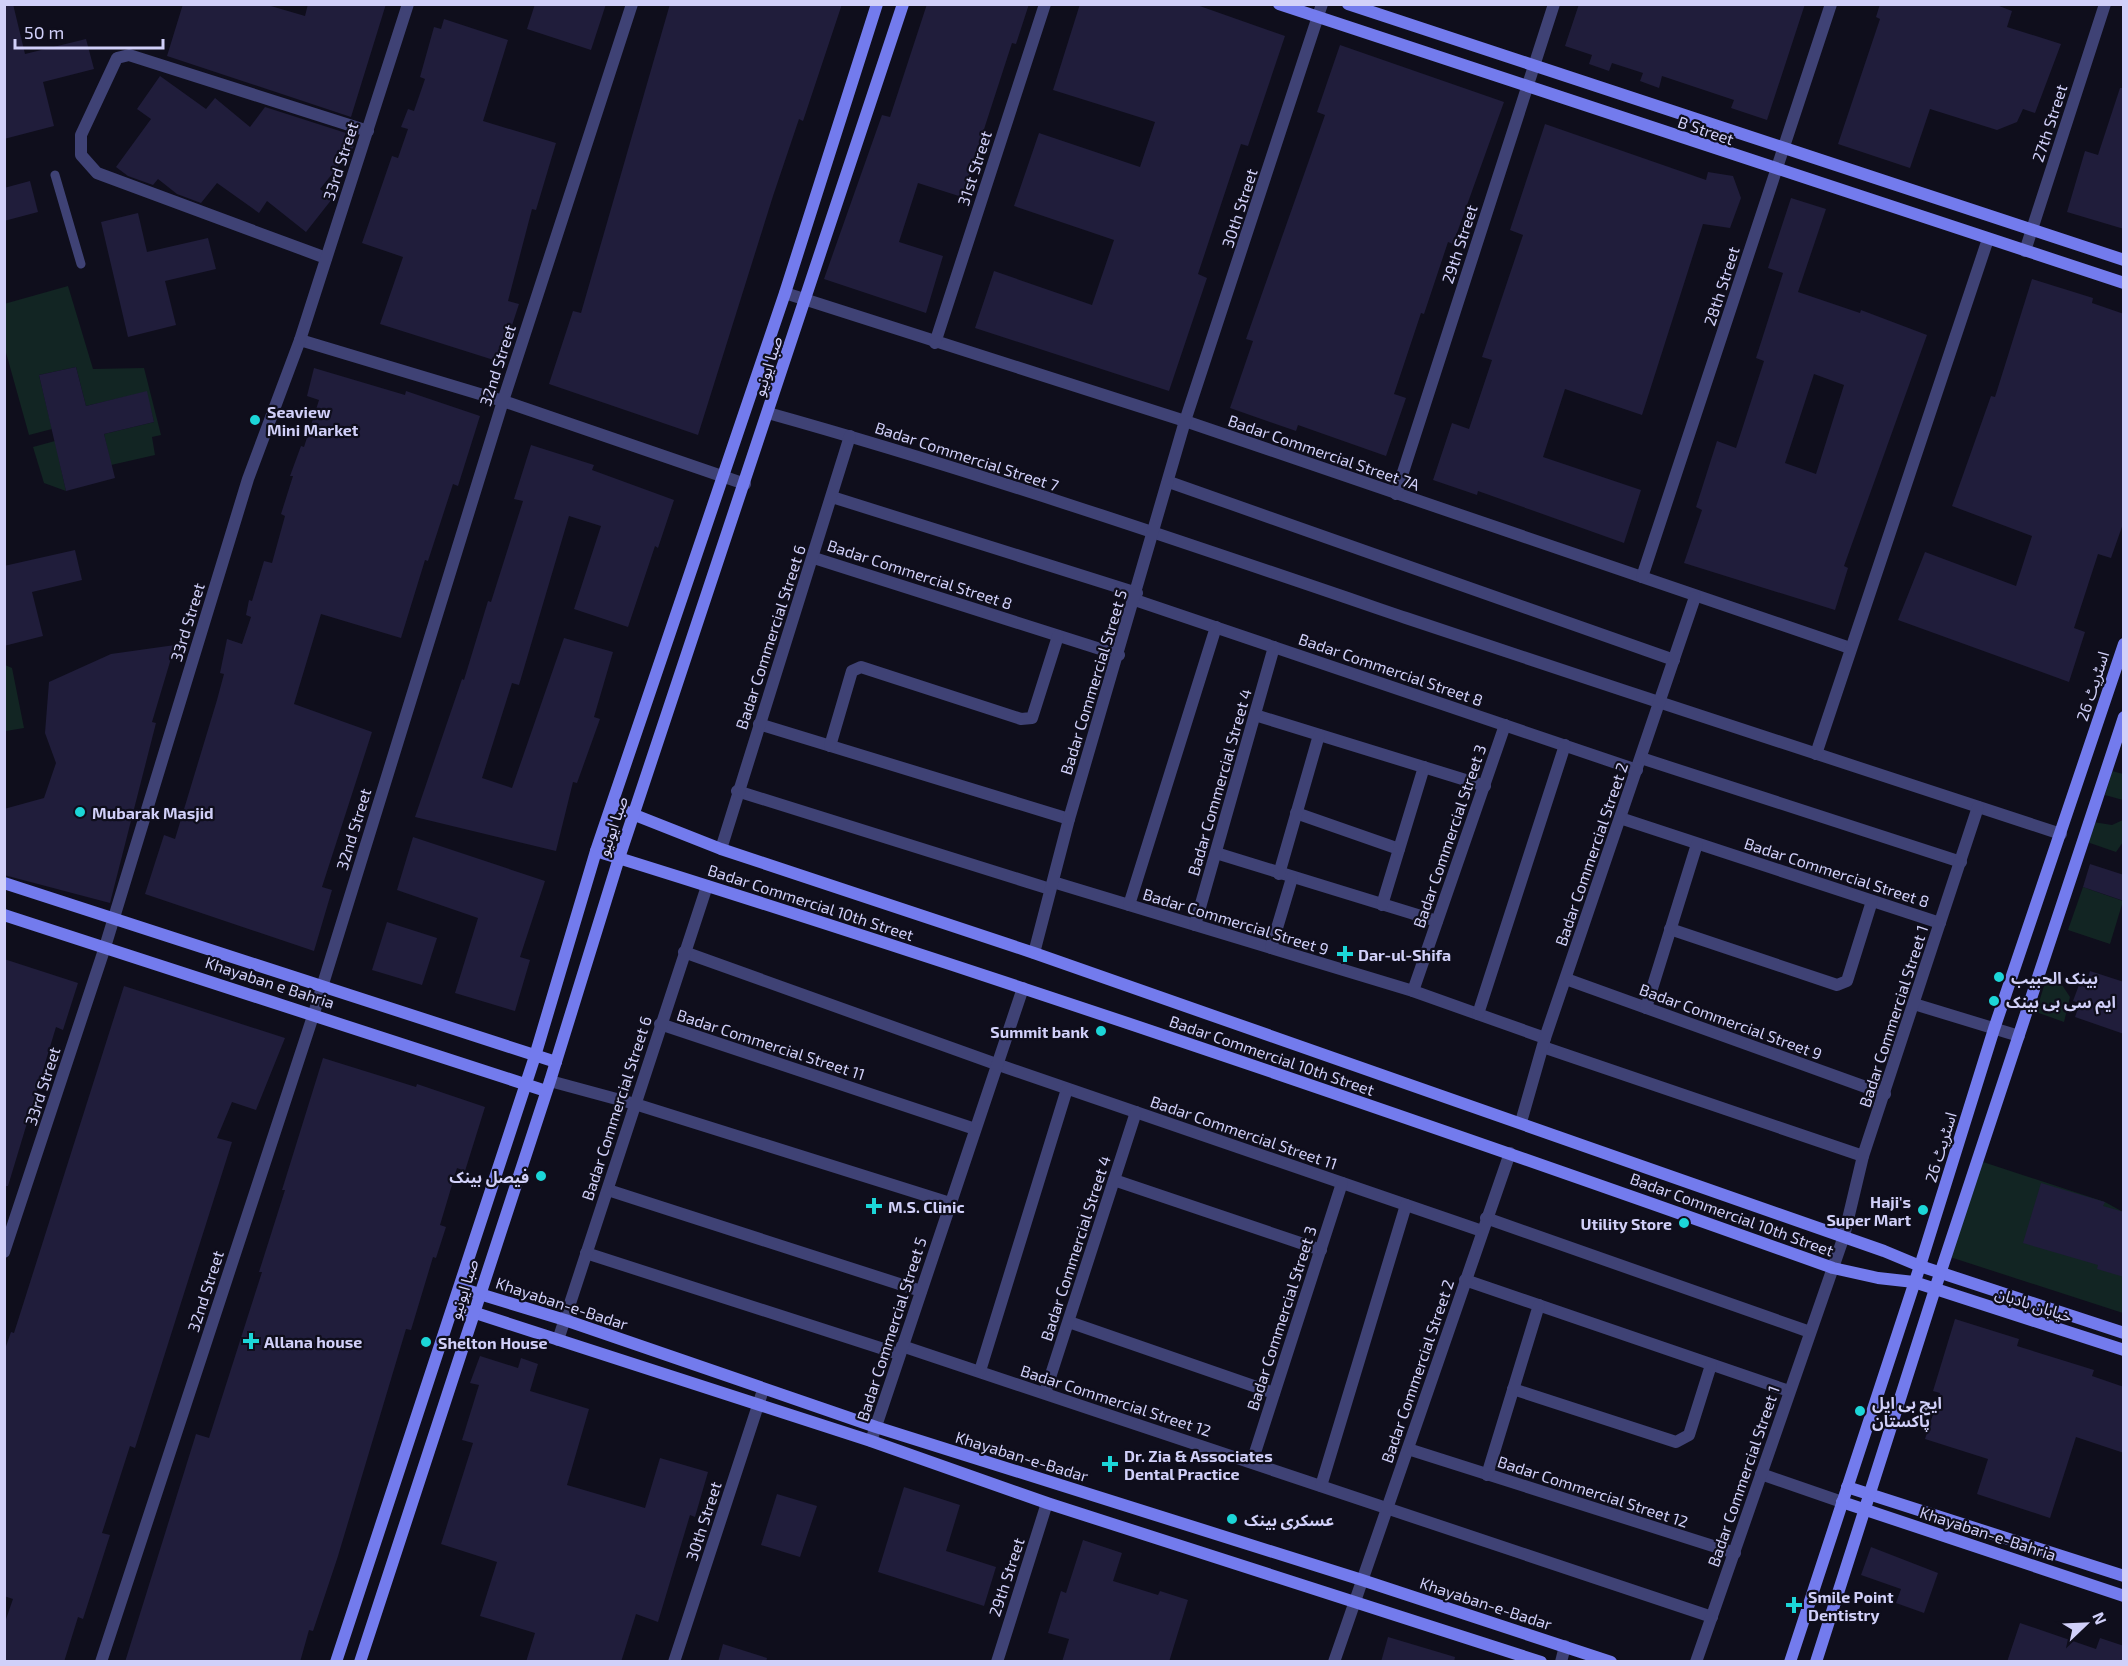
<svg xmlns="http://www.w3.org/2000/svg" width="2128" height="1666" font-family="'Exo 2','Noto Sans Arabic',sans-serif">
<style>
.green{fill:#122523}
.building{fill:#201d3b;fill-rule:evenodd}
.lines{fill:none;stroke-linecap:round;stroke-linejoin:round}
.lane{stroke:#3f4275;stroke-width:9}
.street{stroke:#3f4275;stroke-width:12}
.secondary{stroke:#737bed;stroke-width:12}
.poi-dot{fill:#1cd6d8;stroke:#0f0e1c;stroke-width:2}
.labels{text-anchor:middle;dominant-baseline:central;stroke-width:4.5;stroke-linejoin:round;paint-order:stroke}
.street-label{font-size:16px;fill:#d1d0f9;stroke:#0f0e1c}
.poi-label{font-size:16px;font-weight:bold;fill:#d1d0f9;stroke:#0f0e1c;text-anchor:start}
</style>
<rect width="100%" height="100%" fill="#0f0e1c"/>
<g class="green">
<path d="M68,286L93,369L144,368L161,435L152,437L155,455L111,465L104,434L154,422L146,392L86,406L76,367L39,375L52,429L29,435L5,349L4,304Z"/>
<path d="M55,441L66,491L44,483L33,447Z"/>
<path d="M5,665L12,668L24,728L6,731Z"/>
<path d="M2112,771L2123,774V800L2105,795Z"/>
<path d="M2123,820V842L2116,852L2087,842L2093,822L2112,825Z"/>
<path d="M2083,887L2123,901L2110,944L2068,930Z"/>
<path d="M2047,976L2060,982L2070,997L2064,1022L2036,1012Z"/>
<path d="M1980,1161L2105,1202L2123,1212V1313L1950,1257Z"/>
</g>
<g class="building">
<path d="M4,4H13L25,54L86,39L94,69L43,82L54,126L4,139Z"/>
<path d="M183,4H264L305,16L308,4H386L351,117L167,56Z"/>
<path d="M535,4H606L591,50L527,29Z"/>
<path d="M670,4H842L803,121L799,119L773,196L698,435L549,384L573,311L581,313Z"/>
<path d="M927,4H1029L1016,44L1012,43L962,197L918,183L899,242L943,256L926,313L824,279L882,115L890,117Z"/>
<path d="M1080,4H1194L1285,36L1248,146L1241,144L1198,274L1207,278L1169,391L975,328L994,271L1092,305L1114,240L1014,206L1039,133L1140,167L1155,122L1053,90Z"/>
<path d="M1579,4H1805L1767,120L1731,108L1734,100L1662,76L1659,88L1640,81L1643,73L1612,63L1609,71L1589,64L1592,55L1565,46Z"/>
<path d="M1880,4H1994L2012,11L2007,27L2061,44L2035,113L2023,109L2017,122L1997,130L1930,109L1910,168L1838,144L1880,19L1876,17Z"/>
<path d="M444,19L508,40L483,121L556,143L536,210L532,209L508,301L519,304L500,362L380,324L403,257L362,243L392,156L398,158L408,129L401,127L408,109L414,111L425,79L420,77L434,27L441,29Z"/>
<path d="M1340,45L1504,102L1453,244L1448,242L1424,314L1421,313L1394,394L1406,398L1386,456L1298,425L1296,431L1230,408L1253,341L1246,339L1325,115L1317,112Z"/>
<path d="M160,76L206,109L215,98L250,127L265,107L346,133L344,137L354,145L353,148L320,189L332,199L306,232L267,201L259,213L217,183L201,203L177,194L158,179L153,185L128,176L116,167L151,119L137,109Z"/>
<path d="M2120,88H2124V229L2067,212L2085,151L2098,155Z"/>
<path d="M1545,124L1706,180L1708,172L1733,176L1741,198L1730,228L1703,224L1642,415L1565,389L1543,457L1641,490L1624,543L1478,491L1477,495L1433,480L1452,423L1469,429L1492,360L1482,357L1523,235L1510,230Z"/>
<path d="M30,181L38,212L4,221V188Z"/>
<path d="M1791,198L1826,209L1798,292L1860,313L1861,310L1927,335L1844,566L1848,568L1835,610L1684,563L1702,510L1696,507L1717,441L1736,448L1764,361L1756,358L1783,273L1768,268ZM1814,374L1844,385L1816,474L1785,463Z"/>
<path d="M138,213L147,252L208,238L216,269L165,281L176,325L128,337L101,222Z"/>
<path d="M2032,279L2093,298L2092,303L2124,314V521L2111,558L2098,554L2074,628L2085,632L2069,682L1898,620L1925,552L2016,586L2032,536L1952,506L1991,396L1995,397Z"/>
<path d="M76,367L86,406L147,391L154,422L104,434L115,478L66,491L39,375Z"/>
<path d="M314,368L405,395L406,391L480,416L458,486L453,484L428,561L425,560L401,638L321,614L294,704L372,732L322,887L332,890L314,951L145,894L164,835L175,839L217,700L224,674L220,673L227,639L242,644L251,617L246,615L249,600L252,601L264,561L272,563L285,516L281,514L293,476H290L301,446L304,447L319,400L307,396Z"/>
<path d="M531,445L594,465L592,470L674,500L658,548L655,546L628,627L574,609L601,526L569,516L519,685L512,683L482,778L512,788L564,638L613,652L594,717L600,719L577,783L573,782L556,851L415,817L462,679L464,680L488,601L491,602L523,501L514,499Z"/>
<path d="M75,550L82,580L32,592L43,636L4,646V566Z"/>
<path d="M175,645L152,722L156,723L110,903L4,875V809L44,798L56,763L45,733L49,682L111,654Z"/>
<path d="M413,837L545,881L520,957L530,960L515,1011L455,993L478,918L397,890Z"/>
<path d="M2090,864L2124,875V901L2083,887Z"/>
<path d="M387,922L437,938L422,985L372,970Z"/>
<path d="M4,959L78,983L63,1030L56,1027L8,1186H4Z"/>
<path d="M2090,971L2124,982V1034L2075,1017L2080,1003L2073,1001L2079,985L2085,987Z"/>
<path d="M124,986L285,1038L256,1110L232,1102L217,1138L232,1142L135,1448L130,1446L102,1533L110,1535L83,1619L78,1617L64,1662H4V1625L13,1599L4,1596V1352L11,1332L14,1333Z"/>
<path d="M323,1058L416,1087L417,1084L485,1107L465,1171L457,1168L440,1225L446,1227L436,1258L433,1257L411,1330L406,1329L338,1556L313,1631L309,1630L300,1662H125L196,1434L209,1438L262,1272H259L285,1190H282Z"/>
<path d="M2041,1183L2105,1202L2103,1206L2124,1212V1277L2097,1269L2098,1265L2023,1243Z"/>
<path d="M1955,1319L2019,1339L2017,1346L2094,1370L2092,1376L2124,1387V1453L2076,1437L2050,1518L1977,1494L1988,1459L1925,1439L1940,1393L1933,1391Z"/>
<path d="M480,1356L518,1368L521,1358L538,1364L530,1391L589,1409L567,1485L645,1508L660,1458L708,1472L695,1517L690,1515L658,1622L636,1614L621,1662H526L535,1633L480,1616L497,1562L441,1544L473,1443L462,1440L479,1385L470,1383Z"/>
<path d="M904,1487L960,1505L946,1551L996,1567L984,1606L878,1572Z"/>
<path d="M777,1494L817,1506L800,1557L761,1545Z"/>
<path d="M1083,1540L1122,1553L1113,1581L1158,1595L1160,1591L1188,1600L1169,1662H1062L1069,1639L1048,1633L1061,1591L1066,1593Z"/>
<path d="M1871,1547L1938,1573L1924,1613L1896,1603L1901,1589L1861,1575Z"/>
<path d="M2020,1623L2096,1649L2100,1638L2124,1646V1662H2007Z"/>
<path d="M1388,1637L1455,1657L1454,1662H1381Z"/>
<path d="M723,1644L767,1658L766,1662H718Z"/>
</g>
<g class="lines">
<path class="lane" d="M55,175L81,264"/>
<g class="street">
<path d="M2025,251L2105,4"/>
<path d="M326,258L97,173L81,155V135L117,58L129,55L368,131"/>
<path d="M785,293L1185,421L1850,648"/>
<path d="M300,340L503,401L745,484"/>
<path d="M935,343L1045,4"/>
<path d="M768,413C983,473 1195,546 1406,618C1624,691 1842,763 2061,834"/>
<path d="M1169,482L1674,660"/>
<path d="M1396,494L1554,4"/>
<path d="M832,497L1137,593"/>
<path d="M814,558L1119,655"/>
<path d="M1642,577L1831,4"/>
<path d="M1135,600L1637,770"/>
<path d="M1255,715L1485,786"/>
<path d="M759,724L1069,819"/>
<path d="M830,746L852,671L861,667L1021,719L1032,718L1058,636"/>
<path d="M1816,754L1988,239"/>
<path d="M1641,758L1961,862"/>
<path d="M737,791L1050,889"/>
<path d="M1296,813L1399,849"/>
<path d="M1620,818L1940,923"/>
<path d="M721,849L850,436"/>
<path d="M1216,853L1437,921"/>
<path d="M1279,874L1319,735"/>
<path d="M1053,882L1413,991L1545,1038"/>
<path d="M1129,905L1216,627"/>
<path d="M1382,905L1424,767"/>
<path d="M1195,925L1274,647"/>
<path d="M1670,929L1837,985L1847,981L1872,901"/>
<path d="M1271,948L1292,878"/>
<path d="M684,952L996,1064L1482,1231"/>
<path d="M1034,953L1069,819L1185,421L1322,4"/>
<path d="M1566,979L1885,1094"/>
<path d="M1413,991L1505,725"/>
<path d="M1914,1004L2019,1036"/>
<path d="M1646,1008L1697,844"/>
<path d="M1478,1014L1565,745"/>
<path d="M660,1024L975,1129"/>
<path d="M1543,1047L1863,1156"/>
<path d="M550,1081L635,1104L950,1203"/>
<path d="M1521,1122L1545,1038L1695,597"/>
<path d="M1114,1180L1321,1250"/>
<path d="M608,1190L921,1291"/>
<path d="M1486,1218L1810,1332"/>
<path d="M4,1252L105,947L248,479L300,340L408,4"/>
<path d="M586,1253L899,1354"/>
<path d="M1465,1280L1789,1391"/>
<path d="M1069,1322L1274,1393"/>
<path d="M558,1340L707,886"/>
<path d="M902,1346L1712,1617"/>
<path d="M980,1371L1067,1089"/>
<path d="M1513,1389L1676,1442L1689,1435L1711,1365"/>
<path d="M1045,1393L1136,1112"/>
<path d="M871,1441L1023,988"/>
<path d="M1408,1449L1735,1553"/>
<path d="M1252,1462L1342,1183"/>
<path d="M1761,1474L1842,1502"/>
<path d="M1487,1475L1539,1305"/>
<path d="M1321,1486L1406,1205"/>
<path d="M101,1662L314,1013L503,401L632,4"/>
<path d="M674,1662L763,1390"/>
<path d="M997,1662L1047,1503"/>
<path d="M1334,1662L1510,1153"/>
<path d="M1561,1662L1565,1646"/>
<path d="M1696,1662L1844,1236L1863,1156L1978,807"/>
</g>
<g class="secondary">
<path d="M1279,4L2124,283"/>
<path d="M1348,4L2124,260"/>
<path d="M612,806L721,849L1034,953L1884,1251L1920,1266L2124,1333"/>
<path d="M596,851C1012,980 1424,1122 1833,1268L1878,1278L1914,1282L2124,1350"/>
<path d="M4,883L556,1062"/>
<path d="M4,915L546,1091"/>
<path d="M460,1288L565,1320L876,1427L1362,1580L1611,1662"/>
<path d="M454,1306L871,1441L1047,1503L1541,1662"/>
<path d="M1847,1487L2124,1576"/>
<path d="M1842,1502L2124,1596"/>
<path d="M336,1662L535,1056L596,851L785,293L877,4"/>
<path d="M360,1662L550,1081L619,858L903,4"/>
<path d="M1790,1662L1920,1266L1994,1029L2124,644"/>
<path d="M1816,1662L1935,1289L2124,717"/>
</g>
</g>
<g class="poi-dot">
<circle cx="255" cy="420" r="6"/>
<circle cx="80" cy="812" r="6"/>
<path d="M1342 945h6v6h6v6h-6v6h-6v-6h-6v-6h6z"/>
<circle cx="1999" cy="977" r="6"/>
<circle cx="1994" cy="1001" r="6"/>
<circle cx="1101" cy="1031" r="6"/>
<circle cx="541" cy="1176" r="6"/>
<path d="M871 1197h6v6h6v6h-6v6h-6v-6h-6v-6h6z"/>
<circle cx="1923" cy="1210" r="6"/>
<circle cx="1684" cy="1223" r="6"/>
<path d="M248 1332h6v6h6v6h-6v6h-6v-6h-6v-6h6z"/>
<circle cx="426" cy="1342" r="6"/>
<circle cx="1860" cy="1411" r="6"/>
<path d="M1107 1455h6v6h6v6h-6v6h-6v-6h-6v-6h6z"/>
<circle cx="1232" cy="1519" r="6"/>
<path d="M1791 1596h6v6h6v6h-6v6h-6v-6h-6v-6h6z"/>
</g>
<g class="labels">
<g class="street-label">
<text transform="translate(2049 123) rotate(-72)">27th Street</text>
<text transform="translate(1706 130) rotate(19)">B Street</text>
<text transform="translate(340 161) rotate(-72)">33rd Street</text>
<text transform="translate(974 168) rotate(-72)">31st Street</text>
<text transform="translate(1239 208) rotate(-72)">30th Street</text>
<text transform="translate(1459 244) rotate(-72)">29th Street</text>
<text transform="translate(1721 286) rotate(-72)">28th Street</text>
<text transform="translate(497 365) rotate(-72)">32nd Street</text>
<text transform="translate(767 366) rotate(-72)">صبا ایونیو</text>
<text transform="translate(1324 452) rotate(19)">Badar Commercial Street 7A</text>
<text transform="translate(967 456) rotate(18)">Badar Commercial Street 7</text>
<text transform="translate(920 574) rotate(18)">Badar Commercial Street 8</text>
<text transform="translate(187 622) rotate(-73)">33rd Street</text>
<text transform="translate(770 637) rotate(-72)">Badar Commercial Street 6</text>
<text transform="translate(1391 669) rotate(19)">Badar Commercial Street 8</text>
<text transform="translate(1093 682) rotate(-73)">Badar Commercial Street 5</text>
<text transform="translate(2092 686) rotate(-72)">اسٹریٹ 26</text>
<text transform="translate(1219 782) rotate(-74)">Badar Commercial Street 4</text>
<text transform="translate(612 826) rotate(-71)">صبا ایونیو</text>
<text transform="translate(353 829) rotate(-73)">32nd Street</text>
<text transform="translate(1449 836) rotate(-71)">Badar Commercial Street 3</text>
<text transform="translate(1591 854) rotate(-71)">Badar Commercial Street 2</text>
<text transform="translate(1837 872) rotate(18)">Badar Commercial Street 8</text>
<text transform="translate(811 902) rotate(18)">Badar Commercial 10th Street</text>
<text transform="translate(1236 921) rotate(17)">Badar Commercial Street 9</text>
<text transform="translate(270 982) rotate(18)">Khayaban e Bahria</text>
<text transform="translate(1893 1016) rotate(-72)">Badar Commercial Street 1</text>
<text transform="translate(1731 1021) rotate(20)">Badar Commercial Street 9</text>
<text transform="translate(771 1044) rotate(18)">Badar Commercial Street 11</text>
<text transform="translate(1272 1055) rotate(19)">Badar Commercial 10th Street</text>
<text transform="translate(42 1086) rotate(-72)">33rd Street</text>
<text transform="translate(616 1108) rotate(-72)">Badar Commercial Street 6</text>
<text transform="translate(1244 1132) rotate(19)">Badar Commercial Street 11</text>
<text transform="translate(1940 1147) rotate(-73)">اسٹریٹ 26</text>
<text transform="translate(1732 1214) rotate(20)">Badar Commercial 10th Street</text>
<text transform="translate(1075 1248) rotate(-72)">Badar Commercial Street 4</text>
<text transform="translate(463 1289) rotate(-72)">صبا ایونیو</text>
<text transform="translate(205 1291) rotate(-72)">32nd Street</text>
<text transform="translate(562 1303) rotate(18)">Khayaban-e-Badar</text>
<text transform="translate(2034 1304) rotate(18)">خیابان بادبان</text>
<text transform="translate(1281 1318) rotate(-72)">Badar Commercial Street 3</text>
<text transform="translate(891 1329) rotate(-72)">Badar Commercial Street 5</text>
<text transform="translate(1417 1371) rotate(-71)">Badar Commercial Street 2</text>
<text transform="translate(1116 1400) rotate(18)">Badar Commercial Street 12</text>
<text transform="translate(1022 1456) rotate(17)">Khayaban-e-Badar</text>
<text transform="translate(1743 1476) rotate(-71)">Badar Commercial Street 1</text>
<text transform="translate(1593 1491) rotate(18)">Badar Commercial Street 12</text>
<text transform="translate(703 1521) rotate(-72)">30th Street</text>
<text transform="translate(1988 1533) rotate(18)">Khayaban-e-Bahria</text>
<text transform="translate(1006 1577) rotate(-72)">29th Street</text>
<text transform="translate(1486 1603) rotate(18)">Khayaban-e-Badar</text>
</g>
<g class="poi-label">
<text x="267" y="411">Seaview<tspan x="267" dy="18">Mini Market</tspan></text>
<text x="92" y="812">Mubarak Masjid</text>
<text x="1358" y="954">Dar-ul-Shifa</text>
<text x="2011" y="977">بينک الحبيب</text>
<text x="2006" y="1001">ایم سی بی بینک</text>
<text x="1089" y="1031" text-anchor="end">Summit bank</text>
<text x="529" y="1176" text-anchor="end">فیصل بینک</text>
<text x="1911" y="1201" text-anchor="end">Haji's<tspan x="1911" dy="18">Super Mart</tspan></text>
<text x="888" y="1206">M.S. Clinic</text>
<text x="1672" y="1223" text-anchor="end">Utility Store</text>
<text x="264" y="1341">Allana house</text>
<text x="438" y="1342">Shelton House</text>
<text x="1872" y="1402">ایچ بی ایل<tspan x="1872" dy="18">پاکستان</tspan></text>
<text x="1124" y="1455">Dr. Zia &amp; Associates<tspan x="1124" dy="18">Dental Practice</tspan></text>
<text x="1244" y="1519">عسکری بینک</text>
<text x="1808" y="1596">Smile Point<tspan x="1808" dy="18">Dentistry</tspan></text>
</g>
</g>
<rect width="2128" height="1666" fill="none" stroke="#d1d0f9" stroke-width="12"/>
<g transform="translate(2086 1624) rotate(67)" stroke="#0f0e1c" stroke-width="4.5" paint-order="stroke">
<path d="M0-4.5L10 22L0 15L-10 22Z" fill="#d1d0f9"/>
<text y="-9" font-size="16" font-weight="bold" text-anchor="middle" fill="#d1d0f9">N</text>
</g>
<path d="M15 39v9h148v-9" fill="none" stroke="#d1d0f9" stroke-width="3"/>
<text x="24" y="39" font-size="18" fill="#d1d0f9" stroke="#0f0e1c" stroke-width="4.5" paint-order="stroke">50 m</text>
</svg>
